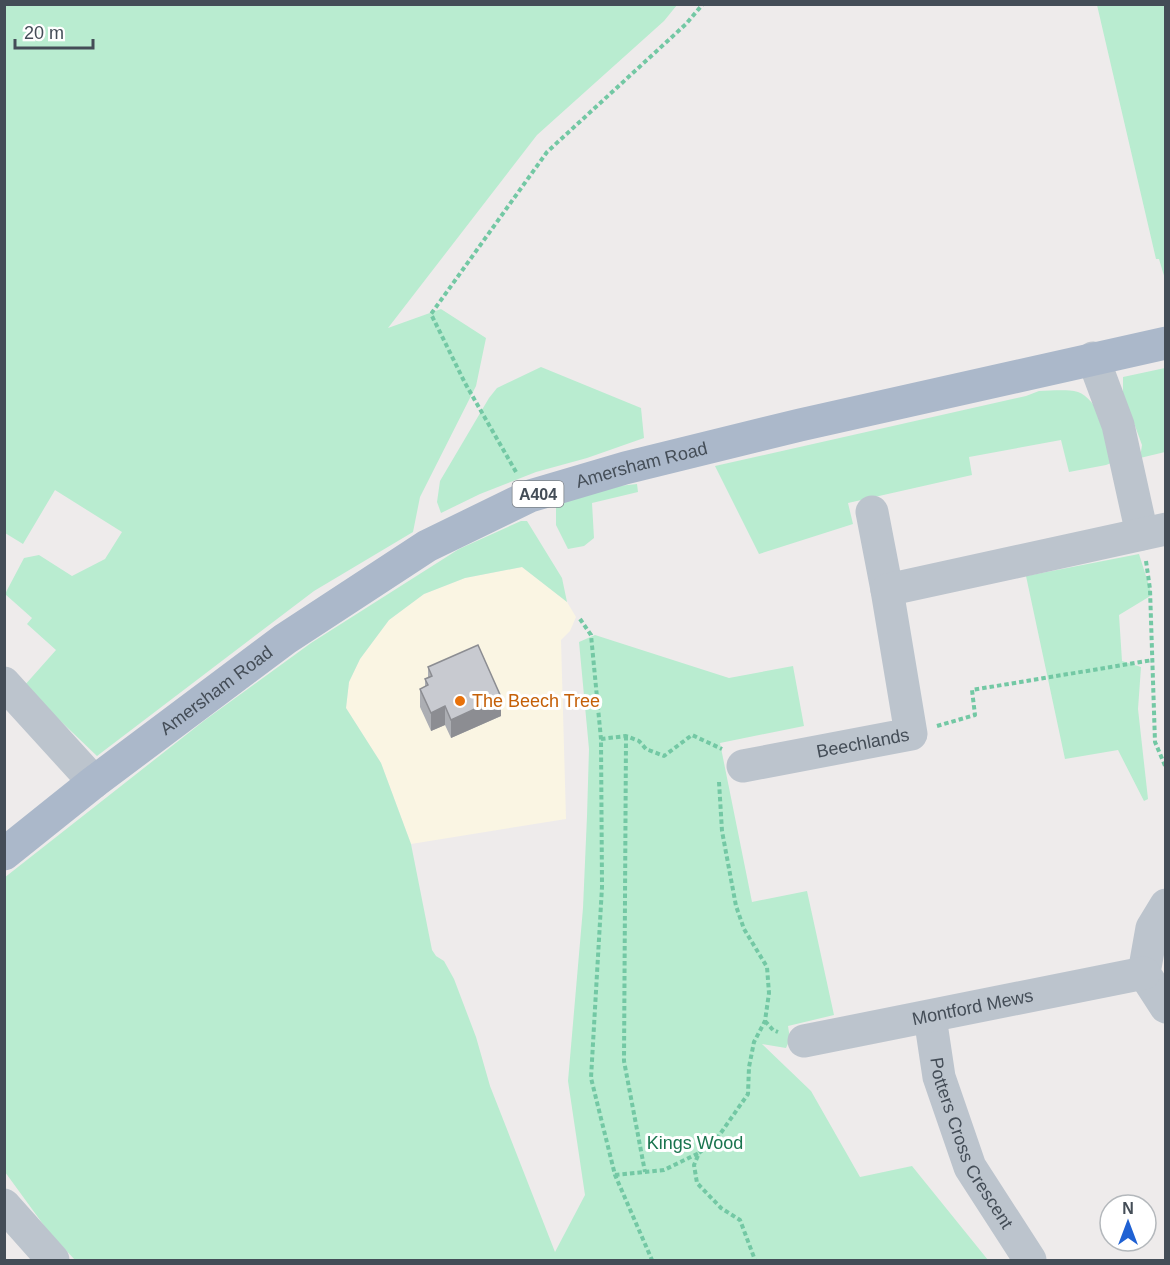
<svg xmlns="http://www.w3.org/2000/svg" width="1170" height="1265" font-family="Arial,sans-serif">
<style>
.commercial{fill:#faf5e3}
.green{fill:#b9ecd0}
.lines{fill:none;stroke-linecap:round;stroke-linejoin:round}
.path{stroke:#73c8a4;stroke-width:4;stroke-dasharray:4.5 3;stroke-linecap:butt}
.minor{stroke:#bcc4cd;stroke-width:33}
.major{stroke:#abb8ca;stroke-width:33}
.wall{fill:#acaeb3}
.shaded-wall{fill:#8c8d92}
.building{fill:#c8cad0;stroke:#8c8d92;stroke-width:1.5}
.food-dot{fill:#e8710a;stroke:#fff;stroke-width:2}
.labels{text-anchor:middle;dominant-baseline:central;stroke-width:6;stroke-linejoin:round;paint-order:stroke}
.shield{fill:#fff;stroke:#7c8289;stroke-width:1.5}
.shield-label{font-size:16px;font-weight:bold;fill:#444d57}
.street-label{font-size:18px;fill:#444d57;stroke:#fff}
.food-label{font-size:18px;fill:#c56008;stroke:#fff;text-anchor:start}
.park-label{font-size:18px;fill:#19744e;stroke:#fff}
</style>
<rect width="100%" height="100%" fill="#eeebeb"/>
<path class="commercial" d="M522,567L567,602L576,617L570,631L561,640L566,819L411,844L381,763L346,708L349,682L360,659L389,620L424,594L465,578Z"/>
<g class="green">
<path d="M4,5H677L664,21L537,135L388,328L441,309L486,338L476,386L420,497L413,532L314,591L97,756L24,686L56,650L27,624L32,618L5,594L24,558L39,555L72,576L105,559L122,532L55,490L23,544L5,533Z"/>
<path d="M1097,5H1165V279L1159,259H1156Z"/>
<path d="M541,367L641,408L644,438L587,458L536,472L480,494L441,513L437,502L440,481L489,398L497,388Z"/>
<path d="M1165,368V452L1140,458L1142,445L1123,393V377Z"/>
<path d="M1039,391C1051,391 1066,389 1078,392C1096,397 1115,443 1119,460L1106,465L1069,472L1061,440L969,457L972,475L848,503L853,524L759,554L715,466L1026,396Z"/>
<path d="M637,484L638,492L592,503L594,538L584,546L568,549L556,525V505L610,487Z"/>
<path d="M521,521H527L562,578L567,602L522,567L465,578L424,594L389,620L360,659L349,682L346,708L381,763L411,844L432,950L436,956L444,961L454,979L476,1037L490,1086L555,1252L585,1195L568,1081L583,908L587,816L589,749L579,642L595,635L729,678L793,666L804,726L720,743L752,902L807,891L834,1015L788,1026L790,1039L786,1048L762,1044L811,1091L860,1177L912,1166L988,1260H75L48,1231L5,1172L4,878L205,720L311,643L459,549Z"/>
<path d="M1139,554L1152,595L1119,615L1122,661L1141,667L1138,709L1148,799L1144,801L1118,750L1065,759L1026,576Z"/>
</g>
<g class="lines">
<g class="path">
<path d="M516,472L465,383L431,314L547,152L686,24L703,4"/>
<path d="M1146,561L1150,589L1155,742L1166,768"/>
<path d="M580,619L591,635L601,739L602,887L591,1078L615,1175L652,1260"/>
<path d="M937,726L975,715L972,690L1153,660"/>
<path d="M626,736L624,1061L645,1172"/>
<path d="M601,739L626,736L639,741L646,749L664,756L692,735L722,749"/>
<path d="M719,782L722,831L736,906L744,929L767,967L769,993L765,1021L754,1042L749,1067L748,1094L718,1137L699,1153L694,1165L697,1183L721,1208L740,1220L755,1260"/>
<path d="M765,1021L773,1030L778,1032"/>
<path d="M615,1175L664,1170L699,1153"/>
</g>
<g class="minor">
<path d="M1093,358L1118,425L1142,534"/>
<path d="M872,512L887,590"/>
<path d="M4,683L94,782"/>
<path id="s1" d="M743,766L911,734L887,590L1166,529"/>
<path d="M1166,905L1152,928L1144,973L1166,1007"/>
<path id="s2" d="M930,1017L939,1077L970,1167L1030,1260"/>
<path id="s3" d="M804,1041L1144,973"/>
<path d="M4,1205L53,1260"/>
</g>
<path class="major" id="s4" d="M4,854L94,782L285,639L427,546L530,496L625,468L800,425L1166,343"/>
</g>
<path class="wall" d="M428,667L501,716L451,738L445,725L431,731L420,707V689L425,687V679L428,678Z"/>
<g class="shaded-wall">
<path d="M501,697V716L451,738V720Z"/>
<path d="M445,706V725L431,731V713Z"/>
</g>
<path class="building" d="M478,645L501,697L451,720L445,706L431,713L420,689L428,685L425,679L432,676L428,667Z"/>
<circle class="food-dot" cx="460" cy="701" r="6"/>
<g class="labels">
<rect class="shield" x="512.5" y="481" width="51" height="26" rx="4.5"/>
<g class="shield-label">
<text x="538" y="494">A404</text>
</g>
<g class="street-label">
<text stroke="none"><textPath href="#s4" startOffset="754">Amersham Road</textPath></text>
<text stroke="none"><textPath href="#s4" startOffset="268">Amersham Road</textPath></text>
<text stroke="none"><textPath href="#s1" startOffset="122">Beechlands</textPath></text>
<text stroke="none"><textPath href="#s3" startOffset="172">Montford Mews</textPath></text>
<text stroke="none"><textPath href="#s2" startOffset="134">Potters Cross Crescent</textPath></text>
</g>
<g class="food-label">
<text x="472" y="701">The Beech Tree</text>
</g>
<g class="park-label">
<text x="695" y="1143">Kings Wood</text>
</g>
</g>
<rect width="1170" height="1265" fill="none" stroke="#444d57" stroke-width="12"/>
<g transform="translate(1128 1223)"><circle r="28" fill="#ffffff" stroke="#b4b8bc" stroke-width="1.5"/>
<path d="M0-4.5L10 22L0 15L-10 22Z" fill="#1f61d3"/>
<text y="-9" font-size="16" font-weight="bold" text-anchor="middle" fill="#444d57">N</text>
</g>
<path d="M15 39v9h78v-9" fill="none" stroke="#444d57" stroke-width="3"/>
<text x="24" y="39" font-size="18" fill="#444d57" stroke="#ffffff" stroke-width="4.5" paint-order="stroke">20 m</text>
</svg>
